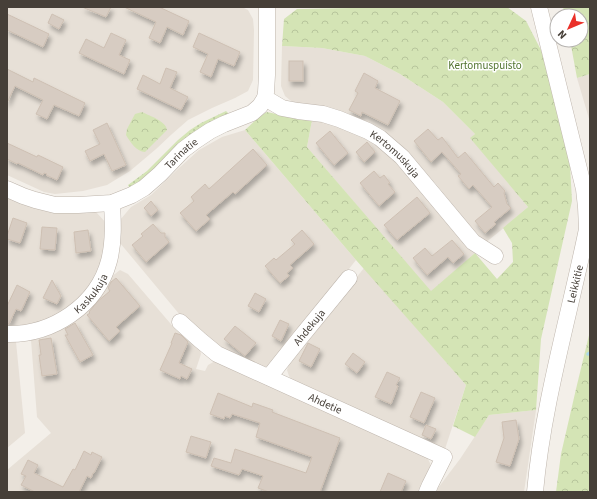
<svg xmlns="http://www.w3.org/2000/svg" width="597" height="499" font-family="'Source Sans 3',sans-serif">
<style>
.residential{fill:#e7e0d7}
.grass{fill:url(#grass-dots)}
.park{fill:url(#park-crowns)}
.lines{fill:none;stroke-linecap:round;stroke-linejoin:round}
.stream{stroke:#aad8eb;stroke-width:3.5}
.building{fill:#d7ccc2;stroke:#cec0b3;filter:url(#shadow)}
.minor-casing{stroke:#beb5ac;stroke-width:17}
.minor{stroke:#fff;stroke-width:16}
.labels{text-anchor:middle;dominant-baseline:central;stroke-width:3;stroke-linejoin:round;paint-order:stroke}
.park-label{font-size:11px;fill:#51742f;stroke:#fff}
.street-label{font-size:11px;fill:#463f38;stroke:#fff}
</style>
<defs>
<pattern id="grass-dots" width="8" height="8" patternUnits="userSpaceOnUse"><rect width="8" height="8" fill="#d4e4b5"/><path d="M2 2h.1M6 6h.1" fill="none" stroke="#b7c59c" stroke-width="1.8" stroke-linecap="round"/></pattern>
<pattern id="park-crowns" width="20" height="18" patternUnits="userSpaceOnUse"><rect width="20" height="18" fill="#d4e4b5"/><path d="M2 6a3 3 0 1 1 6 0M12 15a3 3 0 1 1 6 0" fill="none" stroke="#b7c59c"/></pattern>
<filter id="shadow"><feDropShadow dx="2.5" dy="4.5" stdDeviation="2" flood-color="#0004"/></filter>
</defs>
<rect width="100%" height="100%" fill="#f3efe9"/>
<g class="residential">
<path d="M7,7H242L248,10L253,19L254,30L253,80L248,91L235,98L212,108L188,120L172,134L156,149L130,171L107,185L83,191L55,194L44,192L7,175Z"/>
<path d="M282,46L322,48L365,56L400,74L443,102L475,134L471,138L528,207L500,231L485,243L468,224L436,184L399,145L304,105L291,101L285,96L281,86Z"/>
<path d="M590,74V122L577,78Z"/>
<path d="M312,120L325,121L356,132L386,151L475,253L431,292L307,147Z"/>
<path d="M245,130L356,260L274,364L265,367L229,353L185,321L120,243V220L131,207L151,195L179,168L199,150L222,137Z"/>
<path d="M7,197L77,212H96L107,224L106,241L100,264L88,288L75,304L48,321L24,328L7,327Z"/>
<path d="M364,268L466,385L444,452L294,383L289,376L287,370L290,362Z"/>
<path d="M120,270L128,274L176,330L199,346L201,354L196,369L205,371L208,365L217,360L427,457L430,463L431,469L422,492H7V470L51,433L37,417L31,340L58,332L91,306L111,277Z"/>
<path d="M7,341L16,342L25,433L7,448Z"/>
<path d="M536,410L524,492H435L460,459L489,415Z"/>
</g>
<path class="grass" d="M226,111L228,113V115L153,173L130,189L128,185L147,171L178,140L190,130L201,123Z"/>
<g class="park">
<path d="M362,7H507L526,21L542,52L570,165L572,201L541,339L536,410L489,415L475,437L453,426L466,385L356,260L245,130L260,116L267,112L290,117L312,120L307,147L431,291L475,253L497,279L513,262L512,243L503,228L528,207L470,138L475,134L443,102L400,74L365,56L322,48L282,46L284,19L297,9L351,8Z"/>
<path d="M563,7H590V74L577,78L570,40H581V16H565Z"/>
<path d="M142,112C150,116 166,121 167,130L145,152C137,152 130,142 126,135L127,129L135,114Z"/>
<path d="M590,331V492H556L561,454L576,389Z"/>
</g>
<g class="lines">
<path class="stream" d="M588,354L590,353"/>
</g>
<g class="building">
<path d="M82,7H111L106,17Z"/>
<path d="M124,7H159L189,21L183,35L167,27L160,43L149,38L156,22Z"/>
<path d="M7,14L49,34L43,47L7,30Z"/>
<path d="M52,14L64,20L59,29L48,23Z"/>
<path d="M111,33L126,40L119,55L130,60L124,74L79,53L86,39L104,48Z"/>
<path d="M199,33L240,52L234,66L218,59L211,77L200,72L208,54L193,47Z"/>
<rect x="289" y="61" width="14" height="20"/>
<path d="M166,68L177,72L170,88L188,97L181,110L137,89L143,75L160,84Z"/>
<path d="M7,69L33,82L34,78L85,103L79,116L54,105L47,119L36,114L43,100L15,86L7,103Z"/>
<path d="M364,73L378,81L375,88L400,101L388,125L362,112L361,116L349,110L358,93L355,91Z"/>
<path d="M107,123L126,165L112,171L104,154L90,161L85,151L100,144L93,130Z"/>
<path d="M428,129L438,140L442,137L458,158L465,152L494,187L498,183L505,191L504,193L507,204L511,208L494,222L496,224L485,233L475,221L492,207L473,185L469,189L458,176L461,174L442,152L431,162L414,141Z"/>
<path d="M330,131L348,153L334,165L316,143Z"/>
<path d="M367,142L375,152L364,162L356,152Z"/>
<path d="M7,143L37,157L38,155L63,167L57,180L46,175L47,174L44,173L43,175L18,163L17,164L7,159Z"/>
<path d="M253,149L267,165L235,194L233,192L206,215L210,219L196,231L180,213L194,201L191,197L205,184L209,189Z"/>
<path d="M374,171L380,178L384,175L390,183L388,184L395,192L379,206L360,183Z"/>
<path d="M417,197L430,213L397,240L384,225Z"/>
<path d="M151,201L158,210L151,216L144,208Z"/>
<path d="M13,218L27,223L20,243L7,239V236Z"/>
<path d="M153,224L161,233H165V237L169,242L146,262L132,245L143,236L141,234Z"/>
<path d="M42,227L57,228L55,250L40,249Z"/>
<path d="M88,230L91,251L76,253L74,232Z"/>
<path d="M302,230L314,244L290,265L293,268L287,273L289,276L280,283L265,266L274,258L276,260L295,244L291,240Z"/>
<path d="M452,240L464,254L453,263L448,257L427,275L413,258L425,248L432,256Z"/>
<path d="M116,278L140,306L116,327L120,331L109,341L87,315L90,313L89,312L98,301L110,291L108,288L111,282Z"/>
<path d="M52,280L61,296L57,304L43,298Z"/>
<path d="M17,285L30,292L21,311L16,309L9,324H7V306Z"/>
<path d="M255,293L266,299L259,312L248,306Z"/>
<path d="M280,320L289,324L281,341L272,336Z"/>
<path d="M75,323L93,355L80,362L65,335H68L65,329Z"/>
<path d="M235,326L256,343L245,356L224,339Z"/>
<path d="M175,333L181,335L188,342L179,363L192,369L187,379L181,376L180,379L160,370L172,343H171Z"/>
<path d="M51,338L57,374L42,376L39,355H41L39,340Z"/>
<path d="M308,343L320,349L311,367L299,361Z"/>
<path d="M353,353L365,362L357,373L345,364Z"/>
<path d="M387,372L400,378L396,385L398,386L391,404L375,397Z"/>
<path d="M421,392L435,398L424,423L410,417Z"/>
<path d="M218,393L252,407L253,403L273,410L272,412L340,438L320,492H269L258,488L263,476L242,469L239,475L211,466L214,458L231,463L235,449L306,473L312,457L256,437L260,423L232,414L230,418L225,416L224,419L210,414Z"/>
<path d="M516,420L519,439L510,466L496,462L504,438L502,422Z"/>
<path d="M426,425L436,429L431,439L422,435Z"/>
<path d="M191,436L211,442L206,458L186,452Z"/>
<path d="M84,451L91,455L92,452L102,457L94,473H93L91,478L87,476L79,492H35L21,485L26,476L21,474L28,460L38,465L34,473L63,487L73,469L75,470Z"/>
<path d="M388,473L406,481L401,492H380Z"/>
</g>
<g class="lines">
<defs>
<g id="minor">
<path id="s1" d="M265,98L282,108L298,111L323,114L339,119L368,131L380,138L402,157L473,242L495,256"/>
<path id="s2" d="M7,189L23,196L35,200L55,205H78L112,203L132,195L144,188L160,174L183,150L195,141L210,131L224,124L252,113L260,106L265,98L266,92L267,75V7"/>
<path id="s3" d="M180,322L200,340L217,354L444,457L430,485L427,492"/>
<path id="s4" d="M7,334C52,335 97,306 109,261C114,242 113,222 112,203"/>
<path id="s5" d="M269,377L300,338L349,278"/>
<path id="s6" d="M535,492C543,403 569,317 587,229L586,207L584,189L539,7"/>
</g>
</defs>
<use href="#minor" class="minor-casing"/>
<use href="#minor" class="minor"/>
</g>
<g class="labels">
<g class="park-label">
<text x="485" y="65">Kertomuspuisto</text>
</g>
<g class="street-label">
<text stroke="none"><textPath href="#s2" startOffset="194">Tarinatie</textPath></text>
<text stroke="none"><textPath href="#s1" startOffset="145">Kertomuskuja</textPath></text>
<text stroke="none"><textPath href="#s6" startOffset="212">Leikkitie</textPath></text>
<text stroke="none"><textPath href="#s4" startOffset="97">Kaskukuja</textPath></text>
<text stroke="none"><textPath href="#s5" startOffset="64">Ahdekuja</textPath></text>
<text stroke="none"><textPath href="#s3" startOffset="168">Ahdetie</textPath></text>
</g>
</g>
<rect width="597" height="499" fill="none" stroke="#463f38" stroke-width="16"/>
<g transform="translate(569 28) rotate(226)"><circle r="19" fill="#ffffff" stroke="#b5b2af"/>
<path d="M0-3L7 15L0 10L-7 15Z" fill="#ea3029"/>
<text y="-6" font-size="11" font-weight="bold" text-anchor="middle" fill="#463f38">N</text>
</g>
</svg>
